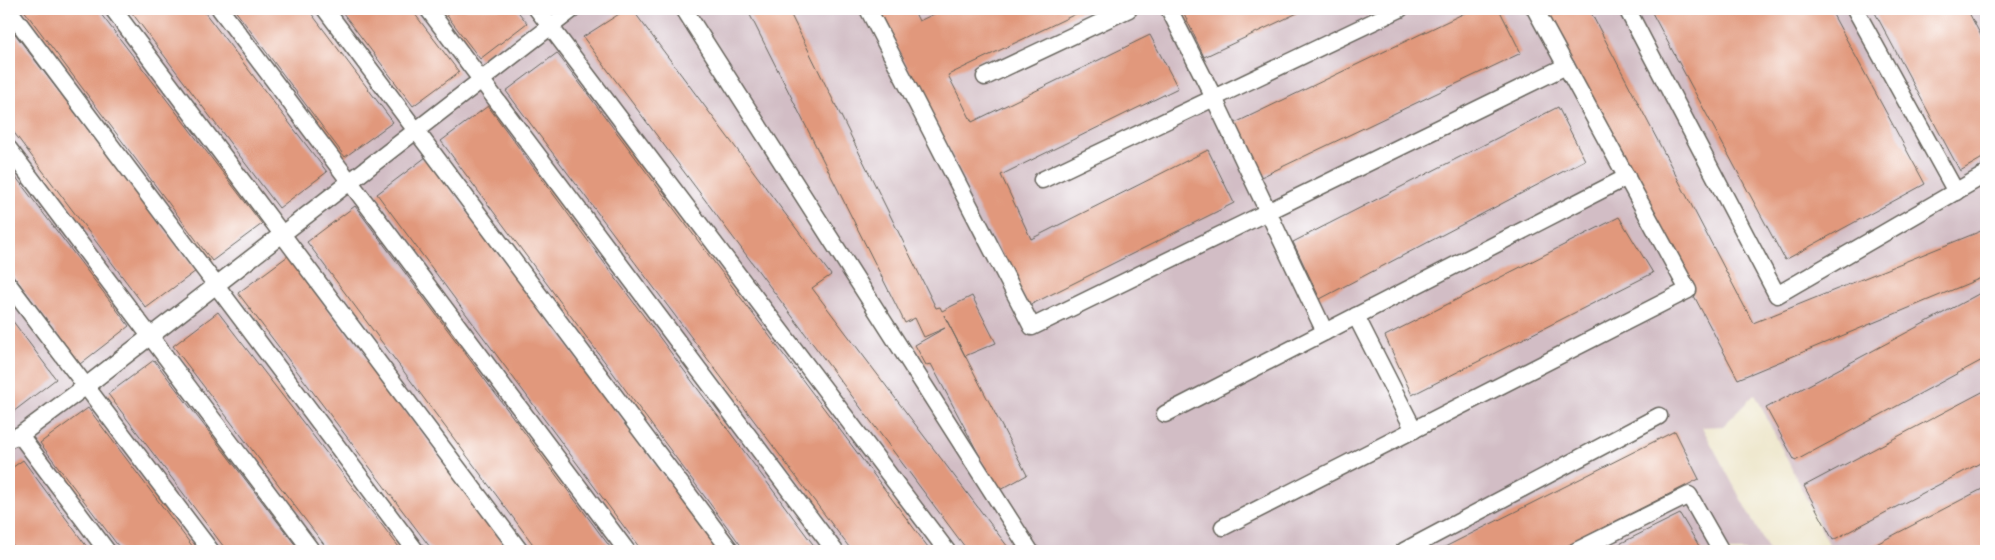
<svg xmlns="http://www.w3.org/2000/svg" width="1995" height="560" font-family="'Playpen Sans',sans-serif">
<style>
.industrial{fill:#d2bdc5}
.building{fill:#e1987b}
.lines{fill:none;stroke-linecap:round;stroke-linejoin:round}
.lane-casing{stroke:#66635b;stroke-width:19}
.lane{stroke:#fff;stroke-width:16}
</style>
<rect width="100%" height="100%" fill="#fff"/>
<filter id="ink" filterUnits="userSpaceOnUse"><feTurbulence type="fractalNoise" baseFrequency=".02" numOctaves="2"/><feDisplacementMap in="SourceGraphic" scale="10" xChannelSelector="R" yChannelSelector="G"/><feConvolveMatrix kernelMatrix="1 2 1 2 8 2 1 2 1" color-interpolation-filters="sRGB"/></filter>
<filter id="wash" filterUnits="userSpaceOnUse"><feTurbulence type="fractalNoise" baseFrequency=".0096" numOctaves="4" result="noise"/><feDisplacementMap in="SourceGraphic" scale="20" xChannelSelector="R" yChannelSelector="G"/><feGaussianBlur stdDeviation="1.12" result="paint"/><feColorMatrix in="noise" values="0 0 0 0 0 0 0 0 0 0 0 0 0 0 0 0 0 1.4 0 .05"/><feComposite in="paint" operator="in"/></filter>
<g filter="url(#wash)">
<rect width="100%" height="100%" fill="#efe8cf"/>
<path class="industrial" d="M9,9H1986V551H1832L1755,394L1723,426L1702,427L1769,551H9Z"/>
<g id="blocks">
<g class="building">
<path d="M23,9H97L262,224L212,261Z"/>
<path d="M129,9H202L327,172L279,208Z"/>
<path d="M234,9H308L393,122L345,157Z"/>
<path d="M340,9H411L459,72L413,106Z"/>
<path d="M442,9H516L527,23L480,59Z"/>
<path d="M627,9H632L831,275L812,288L1011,551H968L583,37Z"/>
<path d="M747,9H788L936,308L940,307L942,311L972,296L996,343L965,356L944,315L1027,475L998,491L931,364L926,365L915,345L945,328L924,337L915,318L905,323Z"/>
<path d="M878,9H913L919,21L945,9H1086L948,75L972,122L1150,35L1178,88L1001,175L1031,239L1208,150L1234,203L1028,306Z"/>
<path d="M1182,9H1306L1204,57Z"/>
<path d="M1473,9H1499L1521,53L1261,177L1235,123Z"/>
<path d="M1542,9H1589L1753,323L1986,229V276L1738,379Z"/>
<path d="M1650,9H1830L1925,184L1785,260Z"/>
<path d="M1873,9H1967L1986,45V156L1960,171Z"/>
<path d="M9,26L196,271L146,308L9,126Z"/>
<path d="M557,53L931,551H852L506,91Z"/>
<path d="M488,106L818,551H745L441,141Z"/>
<path d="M1558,107L1585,160L1320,299L1293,242Z"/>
<path d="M426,157L720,551H642L377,194Z"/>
<path d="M9,168L129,326L80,364L9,270Z"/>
<path d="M355,206L613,551H538L307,242Z"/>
<path d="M1619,217L1653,273L1412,395L1385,336Z"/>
<path d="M288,256L510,551H433L238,293Z"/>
<path d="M1986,290V358L1795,461L1766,408Z"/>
<path d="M218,312L402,551H329L173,346Z"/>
<path d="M9,316L56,379L9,415Z"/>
<path d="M154,360L300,551H227L108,394Z"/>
<path d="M1986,390V460L1833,540L1804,486Z"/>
<path d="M88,408L196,551H122L40,443Z"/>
<path d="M1675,431L1699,479L1557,551H1437Z"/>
<path d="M23,460L90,551H17L9,540V470Z"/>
<path d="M1986,487V551H1863Z"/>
<path d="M1680,514L1702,551H1605Z"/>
</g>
</g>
</g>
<g filter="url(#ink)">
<use href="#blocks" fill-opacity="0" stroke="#66635b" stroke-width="1"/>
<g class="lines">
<defs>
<g id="lane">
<path d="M113,9L520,551"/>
<path d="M220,9L627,551"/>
<path d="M325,9L731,551"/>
<path d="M428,9L835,551"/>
<path d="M537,9L947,551"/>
<path d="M684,9L1030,551"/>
<path d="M868,9L1032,327L1566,66"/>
<path d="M1169,9L1214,98L1325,332"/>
<path d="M1627,9L1777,295L1986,174"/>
<path d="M1855,9L1956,192"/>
<path d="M9,10L416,551"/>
<path d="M985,77L1129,9"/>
<path d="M9,149L312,551"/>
<path d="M1042,180L1400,9"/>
<path d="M9,285L211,551"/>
<path d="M1356,316L1414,430"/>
<path d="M1165,414L1627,177"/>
<path d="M20,435L107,551"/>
<path d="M9,439L20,435L86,386L573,9"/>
<path d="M1223,527L1688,290L1535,9"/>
<path d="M1404,551L1659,416"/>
<path d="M1576,551L1689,495L1721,551"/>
</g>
</defs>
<use href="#lane" class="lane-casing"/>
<use href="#lane" class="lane"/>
</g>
</g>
<rect width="1995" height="560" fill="none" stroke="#fff" stroke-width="30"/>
</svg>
